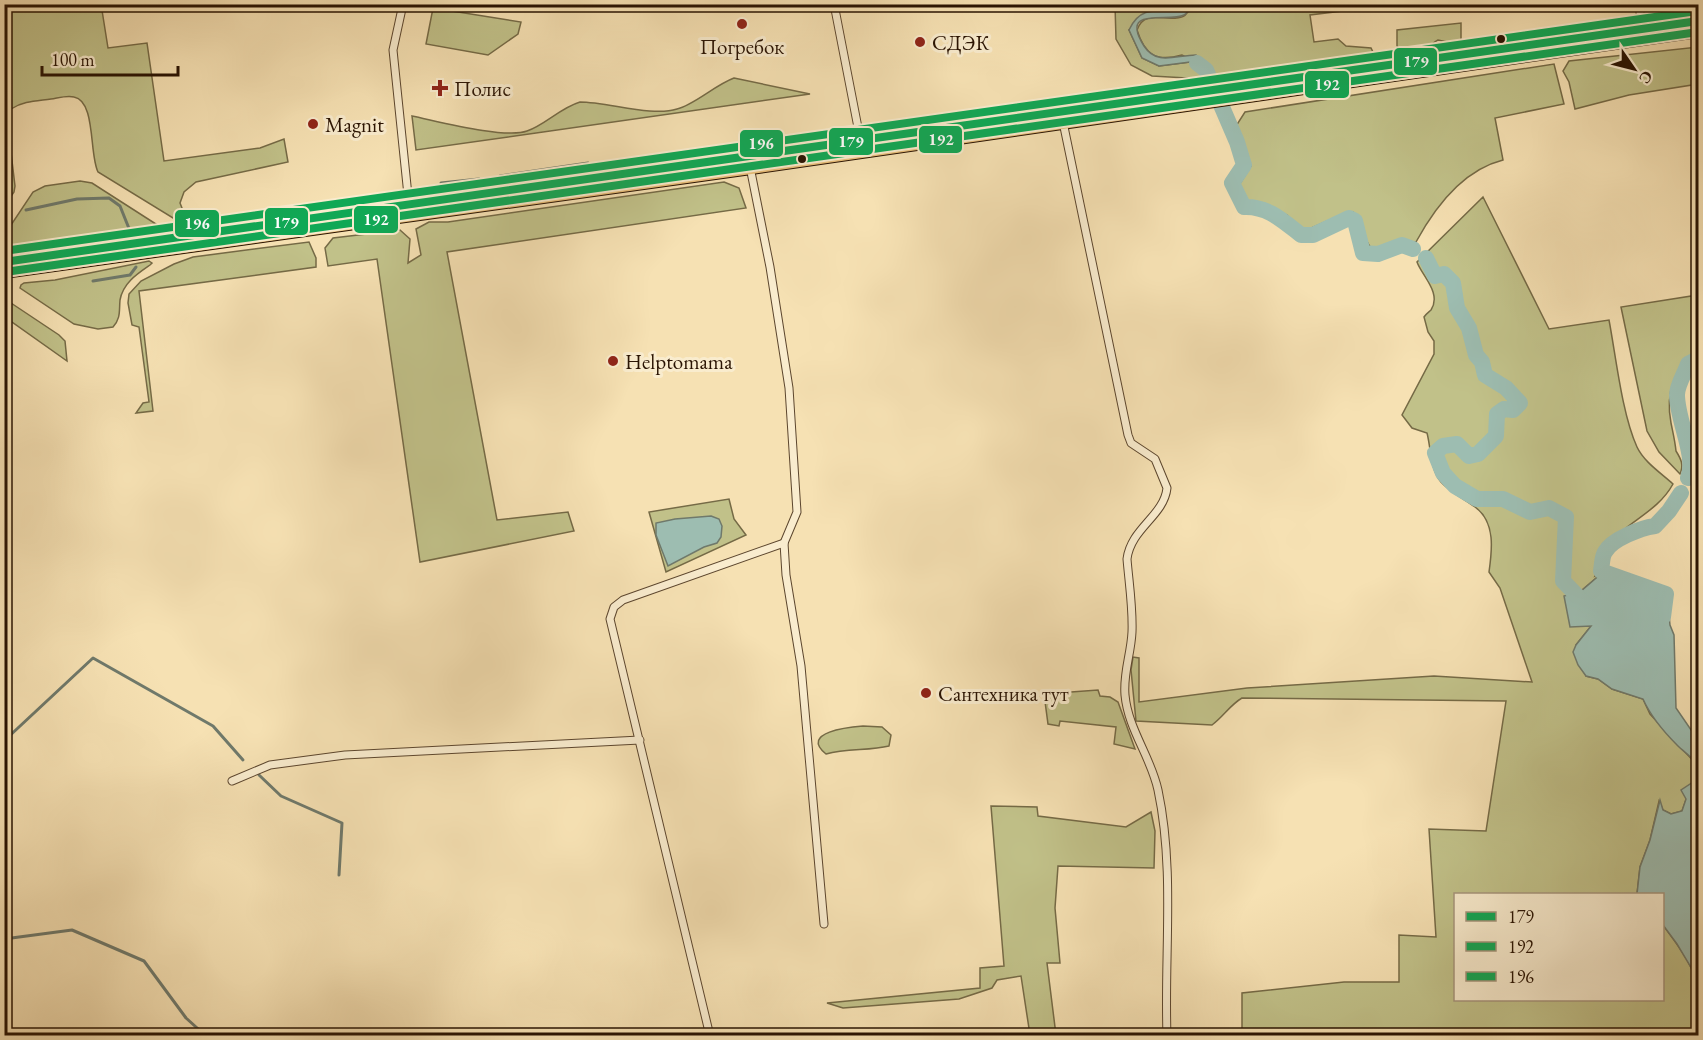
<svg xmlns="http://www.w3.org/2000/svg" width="1703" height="1040" font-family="'EB Garamond',serif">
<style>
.green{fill:#c1c189;stroke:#756a46;stroke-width:1.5}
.water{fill:#9dbdb1;stroke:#6f796b;stroke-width:1.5}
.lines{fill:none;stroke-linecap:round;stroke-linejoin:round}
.stream{stroke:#6f796b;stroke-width:3}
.river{stroke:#9dbdb1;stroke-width:16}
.minor-casing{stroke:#5c462e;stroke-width:9}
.trunk-casing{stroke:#291302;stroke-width:14}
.minor{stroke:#f9ecce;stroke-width:7}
.trunk{stroke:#ebc07a;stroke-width:12}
.bus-1-casing{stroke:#f9ecce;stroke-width:12}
.bus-2-casing{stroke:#f9ecce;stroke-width:12}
.bus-3-casing{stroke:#f9ecce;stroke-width:12}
.bus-1{stroke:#10a855;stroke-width:8}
.bus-2{stroke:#10a855;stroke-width:8}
.bus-3{stroke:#10a855;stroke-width:8}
.poi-dot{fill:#8f2418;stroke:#f9ecce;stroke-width:2}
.bus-dot{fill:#291302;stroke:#f9ecce;stroke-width:2}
.labels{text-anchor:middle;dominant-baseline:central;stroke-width:6;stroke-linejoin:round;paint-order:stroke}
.poi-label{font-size:21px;fill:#291302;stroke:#f9ecce;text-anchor:start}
.line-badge{stroke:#f9ecce;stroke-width:2}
.badge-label{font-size:16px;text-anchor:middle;font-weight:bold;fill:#fff}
</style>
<rect width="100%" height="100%" fill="#f6e1b3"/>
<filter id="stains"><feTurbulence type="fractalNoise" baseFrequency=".00333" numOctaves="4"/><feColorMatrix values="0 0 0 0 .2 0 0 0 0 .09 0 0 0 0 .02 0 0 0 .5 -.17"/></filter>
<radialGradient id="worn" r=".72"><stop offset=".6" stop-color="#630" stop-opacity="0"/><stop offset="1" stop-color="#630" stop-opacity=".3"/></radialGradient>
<g class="green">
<path d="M101,4L108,48L147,43L164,161L260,148L284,139L288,162L196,182L184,192L180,203L184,213L180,218H173L98,172C89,154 96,101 74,97C67,95 58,98 51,99C37,101 23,101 11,109L7,119L15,186L14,192L5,205V198L9,192L4,161L5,5Z"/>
<path d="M415,4H563V5L551,11Z"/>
<path d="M1115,5H1183L1179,11L1150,10L1129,30L1142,58L1159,66L1190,62L1202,71L1204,79L1152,76L1131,65L1116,39Z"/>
<path d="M1193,5H1392L1310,15L1314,42L1338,39L1346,46L1371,48L1373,52L1372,58L1213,78L1209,68L1182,55C1157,62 1145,56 1137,30C1145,7 1168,24 1184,16C1187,14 1190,8 1193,5Z"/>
<path d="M433,8L521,22L518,34L488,55L426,44Z"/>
<path d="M1461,23V40L1457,44L1438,40C1433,42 1430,47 1426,49C1416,53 1404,52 1397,46V30Z"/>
<path d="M1698,47V84L1629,95L1575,109L1569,82L1563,71L1569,61Z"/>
<path d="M1554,64L1564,104L1495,118L1503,160C1463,170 1435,207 1416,242L1400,241L1372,249C1361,238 1365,221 1353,212L1341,215L1307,230L1298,227L1287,215L1266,205L1246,201L1242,197L1239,185L1251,166L1236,126L1245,112Z"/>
<path d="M734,78L810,94L416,150L412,116C437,121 505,139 527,131C545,125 560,108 580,102C608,102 652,117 677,109C694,105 715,85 734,78Z"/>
<path d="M80,181L92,183L159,226V230L11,249L5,248V234L33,192L45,186Z"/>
<path d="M724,182L739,188L746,208L447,252L497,520L568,512L574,531L420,562L377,259L328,266L325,248L333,238L400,230L410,239L408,263L421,255L416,229L429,222H448Z"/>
<path d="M1483,197L1549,329L1609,320C1616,357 1622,414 1637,447C1644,462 1661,473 1673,484C1662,504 1644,514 1626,528L1635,536L1621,543L1614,542L1612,549L1607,552L1595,576L1602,573L1581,591L1592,625L1576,645L1586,676L1598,679L1612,689L1643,699L1650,714L1698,766L1682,811L1671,814L1663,810L1659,801L1650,840L1640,867L1637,894H1456V1000H1662L1663,925C1677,944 1696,967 1698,992C1700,1006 1698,1021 1698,1035H1237L1242,1034V993L1344,982H1399V935L1436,937L1429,829L1486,831L1506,701L1242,698C1230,705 1224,716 1212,725L1136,721L1131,670L1133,657L1139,658V702L1247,688L1434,676L1532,682L1500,588L1489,572C1492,551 1496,522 1475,507C1464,499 1451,493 1441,482C1430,469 1431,448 1427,433L1412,428L1402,415L1434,354V341L1428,332L1424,317C1426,314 1429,312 1431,310C1442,293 1422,276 1417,262Z"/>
<path d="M309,242L316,258V267L139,291L153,411L136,413L143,403L149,402L139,327L132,325L128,303L129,294L141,281L174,264L193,257Z"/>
<path d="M149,261L152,263L150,265C137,274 123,283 120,300C119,311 121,318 113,327L98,329L74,324L20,288L21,285L24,283L55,280Z"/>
<path d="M1698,295L1697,351C1674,372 1665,391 1671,423C1673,433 1675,441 1676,451C1681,459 1684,465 1680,474L1659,452L1647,431L1621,307Z"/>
<path d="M5,299L59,335L65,341L67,361L5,317Z"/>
<path d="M729,499L734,519L746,535L666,572L649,512Z"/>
<path d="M1098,690L1100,696L1110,697L1118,702L1135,749L1114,744L1116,727L1060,721L1059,726L1048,724L1044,694Z"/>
<path d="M863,726L882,727L891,735L889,746C869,751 847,748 826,754C799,732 850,727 863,726Z"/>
<path d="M991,806L1037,807L1038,816L1126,827L1151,812L1155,831L1154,868L1058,866L1055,908L1060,963H1047L1056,1035H1030L1021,976L997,980L992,988L959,999L843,1008L827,1003L980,988V968L1004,966Z"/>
</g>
<g class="water">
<path d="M1183,5H1193C1190,8 1188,13 1184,15C1170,23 1118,5 1144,46C1157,66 1176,55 1196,55L1209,68L1213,78L1204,79L1202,71L1190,62L1159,66L1142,58L1129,30C1140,6 1156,11 1179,11Z"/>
<path d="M711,516L719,519L722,526L721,537L717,543L704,547L668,566L656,535V523L675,519Z"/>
<path d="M1602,573L1667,595L1670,625L1674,635L1676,708L1698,740V765C1692,757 1684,752 1677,745C1663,731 1651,717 1643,699L1612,689L1598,679L1586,676L1578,665L1573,652L1576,645L1591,626L1570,627L1564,596L1581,591Z"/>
<path d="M1698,766V990L1692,969L1677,944L1663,925L1662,894H1637L1640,867L1650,840L1660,800L1663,810L1671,814L1682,811L1686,799L1681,790L1693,782Z"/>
</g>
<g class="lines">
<g class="stream">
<path d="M500,176L588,163"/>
<path d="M441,183L479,179"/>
<path d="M26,210L77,199L109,198L120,206L130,231"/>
<path d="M93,281L130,275L136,267"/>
<path d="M4,741L93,658L213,726L243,760"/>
<path d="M259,775L281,796L342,823L339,875"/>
<path d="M4,939L72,930L144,961L186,1018L206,1036"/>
</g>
<g class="river">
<path d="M1197,63L1206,70L1237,142L1244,165L1232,183L1244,207C1268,206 1283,221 1301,235H1313L1349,218L1355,221L1363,253L1378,254L1402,245L1413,249"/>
<path d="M1426,258L1435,276L1444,274L1453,283L1457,308L1469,328L1476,355L1482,362L1485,375L1506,388L1520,403L1513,410L1504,409L1497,414L1496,436L1478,454L1469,456L1457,444L1443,446L1435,453L1443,473L1455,486L1477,499H1503L1530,512L1549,508L1566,517L1563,581L1590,609"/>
<path d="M1688,478C1697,457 1677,420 1677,395C1677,385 1685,373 1688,364L1698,359"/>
<path d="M1663,617L1666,594L1601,571C1602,565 1602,556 1605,552C1612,539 1641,528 1655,526L1669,511L1681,493"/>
</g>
<defs>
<g id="minor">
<path d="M403,4L393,50L409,205"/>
<path d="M834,4L861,143"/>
<path d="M1639,4L1642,29"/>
<path d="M1063,122L1128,435L1131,443L1155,459L1167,488C1164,516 1131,528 1127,559C1129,583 1133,608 1132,632C1131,654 1123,673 1125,695C1128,729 1151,757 1158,790C1175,870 1164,955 1167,1036"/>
<path d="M750,167L770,267L789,388L797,512L784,543L786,575L801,666L824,924"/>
<path d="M232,781L270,765L345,755L640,740"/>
<path d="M710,1036L610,619L614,607L623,600L784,543"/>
</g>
<g id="trunk">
<path d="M4,262L1698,21"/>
<path d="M4,272L751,168L1698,31"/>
</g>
</defs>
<use href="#minor" class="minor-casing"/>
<use href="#trunk" class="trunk-casing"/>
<use href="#minor" class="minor"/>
<use href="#trunk" class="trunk"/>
<defs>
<path id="bus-1" d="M4,262L1698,21"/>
<path id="bus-2" d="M5,272L1698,32"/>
<path id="bus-3" d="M4,251L1697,11"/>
</defs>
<use href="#bus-1" class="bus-1-casing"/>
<use href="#bus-2" class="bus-2-casing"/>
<use href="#bus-3" class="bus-3-casing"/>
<use href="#bus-1" class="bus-1"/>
<use href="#bus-2" class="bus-2"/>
<use href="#bus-3" class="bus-3"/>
</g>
<g class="poi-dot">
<circle cx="742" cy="24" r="6"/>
<circle cx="920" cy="42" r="6"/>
<path d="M437 79h6v6h6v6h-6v6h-6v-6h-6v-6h6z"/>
<circle cx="313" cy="124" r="6"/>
<circle cx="613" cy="361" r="6"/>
<circle cx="926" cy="693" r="6"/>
</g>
<g class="bus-dot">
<circle cx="1501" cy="39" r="5"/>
<circle cx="802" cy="159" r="5"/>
</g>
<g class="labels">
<g class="poi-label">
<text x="932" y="42">СДЭК</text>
<text x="742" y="46" text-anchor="middle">Погребок</text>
<text x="454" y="88">Полис</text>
<text x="325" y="124">Magnit</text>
<text x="625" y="361">Helptomama</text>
<text x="938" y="693">Сантехника тут</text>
</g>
</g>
<g class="line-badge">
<rect x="1393" y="47" width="45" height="29" rx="6" fill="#10a855"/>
<rect x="1304" y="70" width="46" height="29" rx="6" fill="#10a855"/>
<rect x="918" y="125" width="45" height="29" rx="6" fill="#10a855"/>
<rect x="828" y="127" width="46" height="29" rx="6" fill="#10a855"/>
<rect x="739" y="129" width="45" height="29" rx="6" fill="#10a855"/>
<rect x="353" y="205" width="46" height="29" rx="6" fill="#10a855"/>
<rect x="264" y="207" width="45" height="29" rx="6" fill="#10a855"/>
<rect x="174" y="209" width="46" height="29" rx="6" fill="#10a855"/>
</g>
<g class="badge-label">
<text x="1416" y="67">179</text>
<text x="1327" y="90">192</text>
<text x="941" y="145">192</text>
<text x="851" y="147">179</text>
<text x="761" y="149">196</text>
<text x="376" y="225">192</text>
<text x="286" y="228">179</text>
<text x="197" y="229">196</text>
</g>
<rect width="1703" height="1040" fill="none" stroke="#f6e1b3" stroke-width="24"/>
<rect x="6" y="6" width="1691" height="1028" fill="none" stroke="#291302" stroke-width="3"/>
<rect x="12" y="12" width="1679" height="1016" fill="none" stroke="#291302" stroke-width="1.5"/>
<rect x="1454" y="893" width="210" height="108" fill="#f9ecce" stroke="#a6957c" stroke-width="1.5"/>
<rect x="1466" y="912" width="30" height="9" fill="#10a855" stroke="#a6957c" stroke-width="1.5"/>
<text x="1508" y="923" font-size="18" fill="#291302">179</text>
<rect x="1466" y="942" width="30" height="9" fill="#10a855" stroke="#a6957c" stroke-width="1.5"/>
<text x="1508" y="953" font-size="18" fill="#291302">192</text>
<rect x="1466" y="972" width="30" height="9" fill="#10a855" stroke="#a6957c" stroke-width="1.5"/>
<text x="1508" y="983" font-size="18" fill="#291302">196</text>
<g transform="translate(1634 69) rotate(125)" stroke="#f9ecce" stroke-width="4.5" paint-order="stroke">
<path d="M0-4.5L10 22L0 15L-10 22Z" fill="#291302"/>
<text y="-9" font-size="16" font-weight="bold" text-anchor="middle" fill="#291302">С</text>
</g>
<path d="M42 66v9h136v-9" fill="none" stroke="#291302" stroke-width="3"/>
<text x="51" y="66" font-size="18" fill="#291302" stroke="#f9ecce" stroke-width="4.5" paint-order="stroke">100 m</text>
<rect width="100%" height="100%" filter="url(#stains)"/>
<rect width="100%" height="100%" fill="url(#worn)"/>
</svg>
